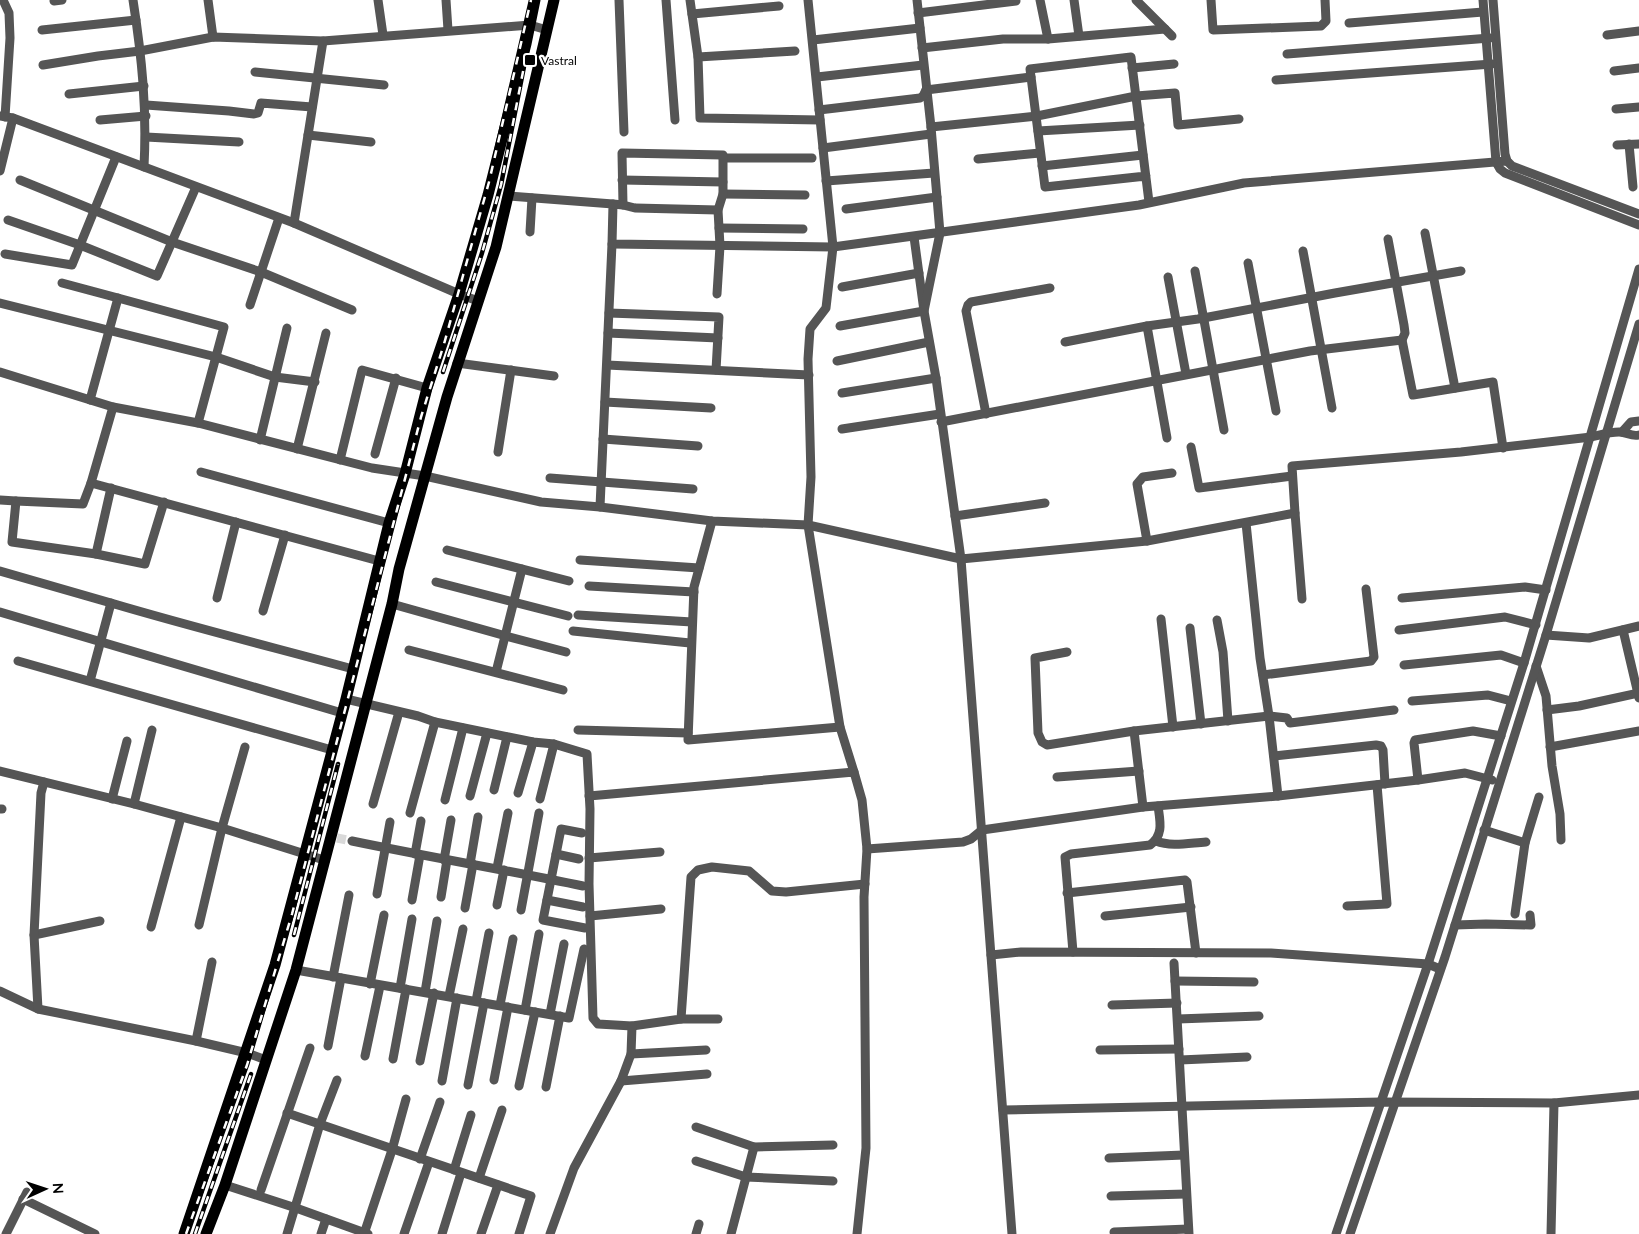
<svg xmlns="http://www.w3.org/2000/svg" width="1639" height="1234" font-family="Lato,sans-serif">
<style>
.lines{fill:none;stroke-linecap:round;stroke-linejoin:round}
.minor-tunnel{stroke:#d9d9d9;stroke-width:9;stroke-dasharray:9 4.5;stroke-linecap:butt}
.minor{stroke:#555;stroke-width:9}
.major{stroke:#000;stroke-width:11}
.rail-casing{stroke:#000;stroke-width:4.5}
.rail{stroke:#fff;stroke-width:2.5;stroke-dasharray:8;stroke-linecap:butt}
.poi-dot{fill:#000;stroke:#fff;stroke-width:2}
.labels{text-anchor:middle;dominant-baseline:central;stroke-width:4.5;stroke-linejoin:round;paint-order:stroke}
.poi-label{font-size:12px;fill:#000;stroke:#fff;text-anchor:start}
</style>
<rect width="100%" height="100%" fill="#fff"/>
<g class="lines">
<path class="minor-tunnel" d="M337,838L352,841"/>
<g class="minor">
<path d="M3,0L9,13L10,38L5,117"/>
<path d="M133,0C142,58 147,109 144,167"/>
<path d="M208,0L213,37"/>
<path d="M378,0L383,35"/>
<path d="M446,0L448,30"/>
<path d="M619,0L624,132"/>
<path d="M666,0L675,120"/>
<path d="M690,0L698,57L700,118L820,120"/>
<path d="M917,0L931,127L1037,116L1136,96L1175,93L1178,125L1239,119"/>
<path d="M1040,0L1048,39"/>
<path d="M1074,0L1079,36"/>
<path d="M1136,0L1172,36"/>
<path d="M1211,0L1213,30L1321,26L1326,21L1325,0"/>
<path d="M1483,0L1496,162L1500,169L1505,173L1639,225"/>
<path d="M1493,0L1505,154L1507,161L1512,166L1639,214"/>
<path d="M54,1L62,0"/>
<path d="M918,13L1016,1"/>
<path d="M692,14L779,6"/>
<path d="M1349,23L1483,12"/>
<path d="M42,30L136,20"/>
<path d="M1607,35L1639,31"/>
<path d="M813,40L920,28"/>
<path d="M922,48L1003,39H1048L1165,29"/>
<path d="M1287,54L1490,38"/>
<path d="M698,57L795,51"/>
<path d="M43,65L98,56L140,51L213,37L323,41L530,25L547,30"/>
<path d="M1132,68L1174,64"/>
<path d="M1614,71L1639,68"/>
<path d="M255,72L384,85"/>
<path d="M817,77L923,65"/>
<path d="M1276,80L1492,64"/>
<path d="M926,90L1031,77"/>
<path d="M69,94L144,86"/>
<path d="M146,105L229,111L254,114L258,113L261,103L312,107"/>
<path d="M1616,109L1639,107"/>
<path d="M819,110L920,98L923,96L926,90"/>
<path d="M0,116L13,118L294,223L459,294L478,301"/>
<path d="M100,120L146,116"/>
<path d="M1038,131L1140,125"/>
<path d="M308,135L371,142"/>
<path d="M146,137L239,142"/>
<path d="M1629,144L1633,187"/>
<path d="M1617,145L1639,144"/>
<path d="M823,148L931,134"/>
<path d="M723,158H812"/>
<path d="M978,159L1040,153"/>
<path d="M1042,166L1143,155"/>
<path d="M0,171L13,118"/>
<path d="M1146,176L1045,187L1030,69L1131,57L1149,202"/>
<path d="M20,180L172,242L261,272L352,310"/>
<path d="M622,180L723,182"/>
<path d="M826,181L934,173"/>
<path d="M723,194L805,195"/>
<path d="M509,196L613,204L612,244L833,247L1139,205L1244,183L1507,161"/>
<path d="M613,204L623,205L622,153L723,155V194L718,210L720,246L717,294"/>
<path d="M623,205L635,208L718,210"/>
<path d="M846,209L937,197"/>
<path d="M8,220L80,245L157,276L196,187"/>
<path d="M294,223L323,41"/>
<path d="M719,228L803,229"/>
<path d="M530,232L532,198"/>
<path d="M1425,233L1455,388"/>
<path d="M914,237L924,311L936,378L961,559L1012,1234"/>
<path d="M1388,239L1404,325L1405,333L1402,340"/>
<path d="M1303,251L1332,408"/>
<path d="M5,254L72,265L116,157"/>
<path d="M1248,263L1276,411"/>
<path d="M1195,271L1224,430"/>
<path d="M1168,277L1186,374"/>
<path d="M62,283L118,298"/>
<path d="M842,287L919,273"/>
<path d="M0,303L216,357L275,377L315,382"/>
<path d="M250,305L279,218"/>
<path d="M609,313L719,317L716,370"/>
<path d="M840,326L924,311L940,233L931,127"/>
<path d="M1147,326L1198,319L1335,293L1461,271"/>
<path d="M608,333L718,338"/>
<path d="M1065,342L1147,326L1167,438"/>
<path d="M837,361L929,342"/>
<path d="M457,363L554,376"/>
<path d="M607,365L809,375"/>
<path d="M0,372L113,407L198,423L372,468L425,476L541,502L600,507L712,521L808,525L961,559L1147,541L1295,513L1302,599"/>
<path d="M842,393L936,378"/>
<path d="M90,400L118,298L224,327L198,423"/>
<path d="M605,402L711,408"/>
<path d="M113,407L91,483L379,561"/>
<path d="M986,414L966,311L968,305L971,302L1050,288"/>
<path d="M941,422L1310,351L1402,340L1413,395L1493,382L1503,448"/>
<path d="M842,429L940,414"/>
<path d="M1622,432L1631,422L1639,421"/>
<path d="M603,439L698,446"/>
<path d="M260,440L287,328"/>
<path d="M1191,447L1199,488L1292,476"/>
<path d="M297,449L326,333"/>
<path d="M498,452L511,370"/>
<path d="M375,454L396,378"/>
<path d="M340,460L362,370L427,388"/>
<path d="M201,472L389,523"/>
<path d="M550,478L693,489"/>
<path d="M111,488L96,554L145,564L164,502"/>
<path d="M0,500L16,501L12,542L96,554"/>
<path d="M16,501L83,504L91,483"/>
<path d="M600,507L612,244"/>
<path d="M1295,513L1292,466L1461,452L1591,437C1600,435 1610,432 1619,432C1627,432 1631,437 1639,435"/>
<path d="M955,516L1045,503"/>
<path d="M712,521L694,587L688,740L840,727L808,525L811,477L808,359L810,329L826,308L833,247L808,0"/>
<path d="M1246,523L1260,658L1269,716L1278,796"/>
<path d="M1147,541L1137,484L1143,477L1172,473"/>
<path d="M447,550L569,581"/>
<path d="M580,560L699,568"/>
<path d="M0,571L111,603"/>
<path d="M436,582L568,616"/>
<path d="M589,586L694,592"/>
<path d="M217,598L236,522"/>
<path d="M1402,598L1525,587L1546,590"/>
<path d="M392,604L506,636L566,652"/>
<path d="M263,611L285,535"/>
<path d="M0,612L342,713"/>
<path d="M578,615L692,622"/>
<path d="M1161,619L1173,727"/>
<path d="M1217,620L1223,652L1228,721"/>
<path d="M1190,628L1201,724"/>
<path d="M1399,630L1505,617L1536,625"/>
<path d="M1623,630L1639,698"/>
<path d="M573,631L690,643"/>
<path d="M1546,635L1589,638L1639,626"/>
<path d="M409,650L563,690"/>
<path d="M1067,652L1035,658L1038,733L1042,742L1047,745L1134,731"/>
<path d="M18,661L332,750"/>
<path d="M1404,665L1501,655L1524,663"/>
<path d="M1536,666L1546,696L1552,766L1560,814L1561,840"/>
<path d="M496,672L522,569"/>
<path d="M1263,675L1371,661L1374,657L1366,589"/>
<path d="M90,681L111,603C192,627 272,647 353,669"/>
<path d="M346,699L418,716L435,722L533,742L554,744L587,754L590,809L589,884L593,1018L598,1024L632,1026L681,1019L691,877L698,870L712,867L749,871L772,891L786,892L865,884"/>
<path d="M1412,701L1488,695L1511,701"/>
<path d="M1547,710L1579,706L1639,693"/>
<path d="M840,727L854,772"/>
<path d="M578,730L688,733"/>
<path d="M1550,747L1639,731"/>
<path d="M1274,756L1376,745L1381,746L1383,750L1385,784"/>
<path d="M0,771L134,804L222,828L324,860"/>
<path d="M1057,777L1139,771"/>
<path d="M1418,780L1414,743L1415,740L1473,731L1501,736"/>
<path d="M494,790L507,737"/>
<path d="M518,793L533,742"/>
<path d="M470,796L487,733"/>
<path d="M589,796L854,772L862,800L867,849L864,897L866,1148L857,1234"/>
<path d="M112,799L127,741"/>
<path d="M540,799L554,744"/>
<path d="M445,800L463,728"/>
<path d="M134,804L152,730"/>
<path d="M373,804L399,712"/>
<path d="M1143,807L1134,731L1269,716L1287,718L1290,723L1394,710"/>
<path d="M0,809H2"/>
<path d="M410,813L435,722"/>
<path d="M1484,830L1525,843L1515,914"/>
<path d="M582,833L561,829L543,920L585,928"/>
<path d="M352,841C429,857 506,870 583,886"/>
<path d="M1156,841C1171,847 1189,843 1206,842"/>
<path d="M1525,843L1539,797"/>
<path d="M867,849L963,842L971,839L982,830L1143,807L1278,796L1418,780L1465,773L1492,780"/>
<path d="M415,854L421,821"/>
<path d="M556,854L579,859"/>
<path d="M589,858L660,852"/>
<path d="M444,860L451,820"/>
<path d="M470,864L478,817"/>
<path d="M497,868L508,813"/>
<path d="M1067,893L1185,880L1187,882L1196,953"/>
<path d="M377,894L390,822"/>
<path d="M441,897L447,860"/>
<path d="M412,900L420,855"/>
<path d="M547,900L583,907"/>
<path d="M497,905L504,870"/>
<path d="M1347,906L1387,904L1377,785"/>
<path d="M465,908L473,864"/>
<path d="M521,910L539,813"/>
<path d="M590,916L661,909"/>
<path d="M1105,916L1191,907"/>
<path d="M199,925L222,828L245,747"/>
<path d="M1455,925L1486,924L1531,925L1530,915"/>
<path d="M151,927L181,817"/>
<path d="M34,935L100,921"/>
<path d="M1073,952L1065,857L1071,854L1150,845C1164,835 1160,821 1158,806"/>
<path d="M991,955L1021,952L1271,953L1428,964L1440,969"/>
<path d="M1174,963L1189,1234"/>
<path d="M296,970L569,1018L584,949"/>
<path d="M333,977L349,895"/>
<path d="M1175,981L1254,982"/>
<path d="M370,984L384,915"/>
<path d="M400,988L412,919"/>
<path d="M0,991L38,1009L196,1041L247,1053L266,1060"/>
<path d="M425,992L437,921"/>
<path d="M449,996L463,929"/>
<path d="M476,1001L489,933"/>
<path d="M500,1005L513,939"/>
<path d="M1112,1005L1177,1003"/>
<path d="M38,1009L34,935L41,793L44,782"/>
<path d="M525,1010L539,934"/>
<path d="M550,1014L564,944"/>
<path d="M681,1019H718"/>
<path d="M1178,1019L1259,1016"/>
<path d="M196,1041L212,962"/>
<path d="M328,1046L341,978"/>
<path d="M1100,1050L1179,1049"/>
<path d="M631,1054L706,1050"/>
<path d="M365,1056L380,986"/>
<path d="M393,1059L406,989"/>
<path d="M1180,1060L1247,1057"/>
<path d="M420,1061L434,993"/>
<path d="M494,1080L508,1007"/>
<path d="M442,1081L457,998"/>
<path d="M621,1081L707,1074"/>
<path d="M468,1085L484,1003"/>
<path d="M519,1086L535,1012"/>
<path d="M546,1087L560,1016"/>
<path d="M1003,1110L1381,1102L1554,1103L1639,1095"/>
<path d="M287,1113L531,1196L519,1234"/>
<path d="M696,1127L754,1147L833,1145"/>
<path d="M1109,1158L1184,1155"/>
<path d="M420,1159L440,1102"/>
<path d="M696,1161L746,1177L833,1181"/>
<path d="M454,1170L471,1115"/>
<path d="M479,1178L502,1110"/>
<path d="M225,1185L296,1208L368,1234"/>
<path d="M261,1190L310,1048"/>
<path d="M1111,1196L1186,1194"/>
<path d="M23,1199L95,1234"/>
<path d="M1114,1232L1188,1229"/>
<path d="M6,1234L27,1192"/>
<path d="M287,1234L320,1124L337,1080"/>
<path d="M321,1234L326,1219"/>
<path d="M364,1234L392,1150L406,1099"/>
<path d="M404,1234L429,1162"/>
<path d="M442,1234L461,1173"/>
<path d="M481,1234L498,1185"/>
<path d="M550,1234L574,1168L621,1081L631,1054L632,1026"/>
<path d="M696,1234L699,1224"/>
<path d="M731,1234L754,1147"/>
<path d="M1336,1234L1428,964L1524,663L1639,269"/>
<path d="M1350,1234L1445,957L1546,635L1639,324"/>
<path d="M1551,1234L1554,1103"/>
</g>
<g class="major">
<path d="M184,1234L275,965L346,699L389,523L405,474L427,388L459,294L488,195L526,44L535,0"/>
<path d="M206,1234L225,1185L296,970L392,604L399,569L447,397L496,247L554,0"/>
</g>
<defs>
<g id="rail">
<path d="M443,372L482,253L501,185L527,51"/>
<path d="M294,935L338,764"/>
<path d="M186,1234L247,1065L292,914L421,417L444,344L489,182L531,0"/>
<path d="M195,1234L251,1074"/>
</g>
</defs>
<use href="#rail" class="rail-casing"/>
<use href="#rail" class="rail"/>
</g>
<rect class="poi-dot" x="524" y="54" width="12" height="12" rx="2.5"/>
<g class="labels">
<g class="poi-label">
<text x="541" y="60">Vastral</text>
</g>
</g>
<g transform="translate(45 1189) rotate(87)" stroke="#ffffff" stroke-width="4" paint-order="stroke">
<path d="M0-4L9 19L0 12L-9 19Z" fill="#000000"/>
<text y="-8" font-size="14" font-weight="bold" text-anchor="middle" fill="#000000">N</text>
</g>
</svg>
